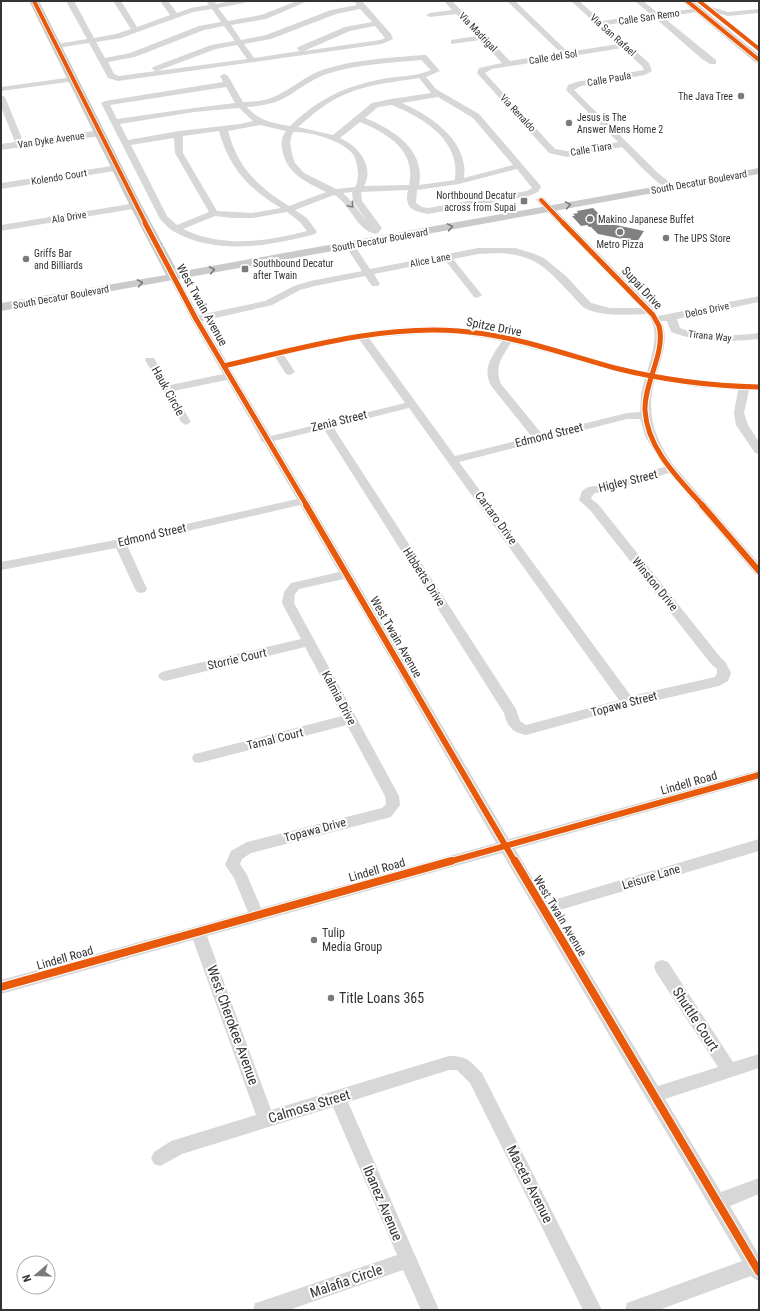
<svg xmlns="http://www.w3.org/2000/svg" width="760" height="1311" font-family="'Roboto Condensed',sans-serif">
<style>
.building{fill:#818181}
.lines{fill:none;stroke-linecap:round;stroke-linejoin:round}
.minor{fill:#d7d7d7;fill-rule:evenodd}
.major{fill:#cacaca;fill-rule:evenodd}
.cycleway-far3-casing{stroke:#fff;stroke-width:5.5}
.cycleway-far2-casing{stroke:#fff;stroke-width:7}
.cycleway-far1-casing{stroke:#fff;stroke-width:8}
.cycleway-casing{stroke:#fff;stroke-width:10}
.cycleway-far3{stroke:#e8590c;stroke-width:4}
.cycleway-far2{stroke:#e8590c;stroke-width:5}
.cycleway-far1{stroke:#e8590c;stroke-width:6}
.cycleway{stroke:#e8590c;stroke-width:8}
.oneway{stroke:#7d7d7d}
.oneway2{stroke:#777}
.poi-dot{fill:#7a7a7a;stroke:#fff;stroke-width:1.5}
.labels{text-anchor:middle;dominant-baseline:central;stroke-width:4;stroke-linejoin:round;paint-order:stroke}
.far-street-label{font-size:10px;fill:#333;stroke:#fff}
.far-poi-label{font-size:10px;fill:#333;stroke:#fff;text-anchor:start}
.street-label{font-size:12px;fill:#333;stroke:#fff}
.poi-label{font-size:12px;fill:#333;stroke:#fff;text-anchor:start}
.near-poi-label{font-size:14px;fill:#333;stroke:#fff;text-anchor:start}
.near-street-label{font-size:14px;fill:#333;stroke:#fff}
</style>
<rect width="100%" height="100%" fill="#fff"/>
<path class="building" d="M593,208L598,213H600L611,224L644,231L637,242L598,234L591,227H589L587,225L581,226L572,216H575L573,214L578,213L577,211Z"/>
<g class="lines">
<g class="minor">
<path d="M66,1H74L94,38L116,34L131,29L113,1H121L137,27L170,15L160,1H168L177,13L191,8L209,5L206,1H214L216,4L231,1H248L244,3L218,8L228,21L261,15L297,1H308L266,19L231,25L241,40L266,35L331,10L357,5L354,1H362L391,34L393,39L382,44L118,81L108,78L89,43L57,48L53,46L57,44L87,39ZM212,9L221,22L199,26L130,53L105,58L96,42L121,38L193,12ZM360,9L372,22L345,27L298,47L297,49L300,51L254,58L244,44L271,39L336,14ZM224,26L235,41L211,45L153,67L152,69L156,71L119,76L114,74L108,62L135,57L204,30ZM375,26L385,38L380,40L304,51L350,31ZM237,45L247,59L157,71L216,49Z"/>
<path d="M444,1H452L510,61L561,53L507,1H515L568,52L618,44L571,1H579L602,21L650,14L635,1H643L658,13L700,8L701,10L697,12L663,17L716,60V64H710L702,59L655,18L606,25L649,63L652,71L645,75L581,86L574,90L658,173L673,185L674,187L673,189C662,192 631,156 622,147L567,157L549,153L477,73L479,68L502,63L481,40L451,44V40L477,36L456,14L430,17L426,15L430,13L452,10ZM622,48L642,66L644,70L576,82L568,85L566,90L618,142L567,151L555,149L485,73L492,69Z"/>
<path d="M705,6H708L728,12L759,9V13L728,16L705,10Z"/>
<path d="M423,55H426L440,71L426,77L436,89L479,114L540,185L541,187L538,192L529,196L428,214C412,211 404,208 408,190L361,192L362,201L382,228L378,233L375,234C355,229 351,204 334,195L295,210L307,218L317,232L315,234C270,246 216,256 173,231C169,229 164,223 160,219L101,103L105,101L223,82L220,76L224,74L228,76L243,102C252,102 262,101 271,98C290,91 305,75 325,69C356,59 391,58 423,55ZM421,60L431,70C418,76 402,76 388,78C348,85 320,97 290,126C273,123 259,121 247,107C261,106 275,104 288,96C301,88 315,77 330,73C359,64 391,63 421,60ZM419,78L431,93L391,99L372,103L333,135L298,127C312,115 329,100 346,94C369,84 395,82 419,78ZM226,87L235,103L194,108L117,119L110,105ZM438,97L473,118L513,165L464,178C464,174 465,169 464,165C460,135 427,114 402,103ZM392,105C418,116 450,133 455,164C456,169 455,175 455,180L419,185C426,149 392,129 365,118L378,107ZM239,108L253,121L240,124L179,131L128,140L120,124L194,112ZM360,122C387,133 417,151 409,185L364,186C375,166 358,146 340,138ZM260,125L286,131C282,136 281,141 282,148C285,173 306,182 326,192L289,206C257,186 238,168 228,131ZM219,131C229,168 249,189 281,208L252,213L217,211L183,153V136ZM293,132C309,131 340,140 351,152C356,157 357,165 358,172C358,178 358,182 355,187L336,189L304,173L295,163L292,154L290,142ZM174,138L175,153L209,212L177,225L167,216L131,145ZM517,169L532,188L527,191L428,208L422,207L416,203L417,190L459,184ZM352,192L353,201L368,223L352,202L343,193ZM287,212L300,222L307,231C266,242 222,248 183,229L215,216L232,218H252Z"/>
<path d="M73,77L77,79L76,81L1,91V87Z"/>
<path d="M1,95L5,97L23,141L100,130L104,133L100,136L1,150V144L15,142L1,107Z"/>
<path d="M118,165L121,166L122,168L121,170L1,189V183Z"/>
<path d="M541,197L544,198L654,309L658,316L759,296V302L677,319L680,328C704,338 733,336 759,333V339C730,342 699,343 671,332L667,321H661C670,337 661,358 657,374L712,382L759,384V390H749L744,413L748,425L759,442V454L755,453L736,425L734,413L738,390L697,387L655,380C645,413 655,440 675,467L759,563V575L755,574L669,473L607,492L595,493L592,496L591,499L598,504L721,658L726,663L731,673L728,681L719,686L628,707L526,735C513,733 507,726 504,713L324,429L274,441L509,839L759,770V780L515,849L547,902L759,839V851L553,912L658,1086L718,1067L656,972L654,967L656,962L662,960L668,962L733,1062L759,1054V1068L665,1099L721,1192L759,1178V1194L730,1206L759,1255V1281L753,1278L751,1276L659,1310H625L627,1303L742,1261L502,853L207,936L271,1110L449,1056C467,1056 470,1061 482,1073L602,1310H583L470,1083L457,1070H449L348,1102L439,1310H421L403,1270L289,1310H253L255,1303L262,1301L397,1255L333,1107L182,1154L160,1166L154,1164L151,1158L154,1152L171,1141L256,1115L193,940L1,994V980L248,912L234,878L225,865L231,851L247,842L382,808L386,804L385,796L347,725L199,763L194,762L192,758L194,754L199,753L342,716L305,647L165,681L160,679L158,676L160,673L165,671L301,639L282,603L284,592L291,583L339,572L300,505L127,545L147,589L145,592L141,593L137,592L135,589L116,548L1,570V562L120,539L297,499L264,443L260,440L261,439L227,380L173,391L191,422L186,425L181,422L145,360L146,358H154L170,385L223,374L191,319L169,277L171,275H177L199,315L265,301L294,286L310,281L362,271L345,245L350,242L353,243L370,269L478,248H515L532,253L544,258L566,276L591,303L610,308H641L538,202L536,200L538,198ZM499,253C532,255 544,265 566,289C572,294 577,302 583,307C598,317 629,315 647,314C661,330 652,354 647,372C584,359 524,334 460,328C381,321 303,345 227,362L202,321L272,305L300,290L315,286L365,276L372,286H378L380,284L374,274L445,260L474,297L477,298L482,295L453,259L478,254ZM430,333L460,334L502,341C492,356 481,370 492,387L532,437L455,456L369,338ZM359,339L405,403L271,436L230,368L275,357L286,374L290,375L295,372L284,355ZM511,343L645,378L641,393L640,412L627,413L542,434L501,384C494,367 502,357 511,343ZM409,408L619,700L526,725L520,721L516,709L333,427ZM627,419H640L646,438L664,467L602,485L588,487L582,491L579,500L590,510L711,664L717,669V673L715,677L631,696L459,462ZM344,579L496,843L261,908L247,875L240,864L242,859L251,853L391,817L400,805L399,796L294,603L295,594L299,589Z"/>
<path d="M136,203L141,206L139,208L1,231V225Z"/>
</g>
<g class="major">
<path d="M29,1H39L142,206L178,272L759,168V174L1,311V303L166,275L130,206Z"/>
<path d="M682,1H693L759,55V63L755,62Z"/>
</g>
<defs>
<g id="cycleway-far3">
<path d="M34,1L146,224"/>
<path d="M687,1L759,60"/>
<path d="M699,1L759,49"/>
<path d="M541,200L564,224"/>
</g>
<g id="cycleway-far2">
<path d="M145,223L196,319L307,506"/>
<path d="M563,223L653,315C655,319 657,322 659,326C666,352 644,383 645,410C647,449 679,479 703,506"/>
<path d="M224,366C301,348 380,325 459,331C513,335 564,354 615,368C663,380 710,386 759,387"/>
</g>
<g id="cycleway-far1">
<path d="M306,505L515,862"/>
<path d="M702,505L759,571"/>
<path d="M448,862L759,775"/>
</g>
<g id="cycleway">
<path d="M515,861L759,1272"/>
<path d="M1,987L451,861"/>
</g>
</defs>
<use href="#cycleway-far3" class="cycleway-far3-casing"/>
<use href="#cycleway-far2" class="cycleway-far2-casing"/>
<use href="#cycleway-far1" class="cycleway-far1-casing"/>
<use href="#cycleway" class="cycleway-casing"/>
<use href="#cycleway-far3" class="cycleway-far3"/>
<use href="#cycleway-far2" class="cycleway-far2"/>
<use href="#cycleway-far1" class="cycleway-far1"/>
<use href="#cycleway" class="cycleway"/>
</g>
<defs><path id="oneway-chevron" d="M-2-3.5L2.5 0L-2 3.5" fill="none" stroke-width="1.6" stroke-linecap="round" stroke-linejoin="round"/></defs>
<use class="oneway" href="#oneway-chevron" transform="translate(351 205) rotate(50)"/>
<g class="oneway2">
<use href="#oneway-chevron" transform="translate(568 205) rotate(-10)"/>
<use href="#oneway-chevron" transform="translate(450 227) rotate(-10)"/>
<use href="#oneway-chevron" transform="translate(212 270) rotate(-10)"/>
<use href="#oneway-chevron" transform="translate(140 283) rotate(-10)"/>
</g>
<g class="poi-dot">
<circle cx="741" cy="96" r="4"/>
<circle cx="569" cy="123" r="4"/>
<rect x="520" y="197" width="8" height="8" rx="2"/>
<circle cx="590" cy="219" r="4"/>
<circle cx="620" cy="232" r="4"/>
<circle cx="666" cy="238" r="4"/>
<circle cx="26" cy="259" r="4"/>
<rect x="241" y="265" width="8" height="8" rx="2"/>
<circle cx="314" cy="940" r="4"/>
<circle cx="331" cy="998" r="4"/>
</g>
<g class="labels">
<g class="far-street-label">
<text transform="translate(649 17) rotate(-8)">Calle San Remo</text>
<text transform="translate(478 32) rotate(46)">Via Madrigal</text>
<text transform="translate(613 35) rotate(42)">Via San Rafael</text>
<text transform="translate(553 57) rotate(-9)">Calle del Sol</text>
<text transform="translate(609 79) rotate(-10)">Calle Paula</text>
<text transform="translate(518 113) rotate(47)">Via Renaldo</text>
<text transform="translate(51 140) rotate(-8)">Van Dyke Avenue</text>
<text transform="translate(591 149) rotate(-10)">Calle Tiara</text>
<text transform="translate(59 177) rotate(-9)">Kolendo Court</text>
<text transform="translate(699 182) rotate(-10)">South Decatur Boulevard</text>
<text transform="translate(69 217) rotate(-9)">Ala Drive</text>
<text transform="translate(380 240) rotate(-10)">South Decatur Boulevard</text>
<text transform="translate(430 260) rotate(-11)">Alice Lane</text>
<text transform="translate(61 297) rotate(-10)">South Decatur Boulevard</text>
<text transform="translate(707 310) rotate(-12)">Delos Drive</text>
<text transform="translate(710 336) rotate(6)">Tirana Way</text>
</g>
<g class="far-poi-label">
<text x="733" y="96" text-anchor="end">The Java Tree</text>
<text x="577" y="117">Jesus is The<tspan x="577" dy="12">Answer Mens Home 2</tspan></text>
<text x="516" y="195" text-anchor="end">Northbound Decatur<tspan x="516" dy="12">across from Supai</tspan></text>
<text x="598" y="219">Makino Japanese Buffet</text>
<text x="674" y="238">The UPS Store</text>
<text x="620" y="244" text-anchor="middle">Metro Pizza</text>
<text x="34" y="253">Griffs Bar<tspan x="34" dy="12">and Billiards</tspan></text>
<text x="253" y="263">Southbound Decatur<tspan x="253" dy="12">after Twain</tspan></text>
</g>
<g class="street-label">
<text transform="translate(642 288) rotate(47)">Supai Drive</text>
<text transform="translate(202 305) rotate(61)">West Twain Avenue</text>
<text transform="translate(494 327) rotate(11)">Spitze Drive</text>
<text transform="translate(168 391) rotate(61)">Hauk Circle</text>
<text transform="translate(339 421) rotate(-14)">Zenia Street</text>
<text transform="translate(549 435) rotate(-14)">Edmond Street</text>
<text transform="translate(628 481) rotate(-14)">Higley Street</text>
<text transform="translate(496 518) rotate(54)">Cartaro Drive</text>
<text transform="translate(152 535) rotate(-13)">Edmond Street</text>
<text transform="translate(424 577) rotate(57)">Hibbetts Drive</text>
<text transform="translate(655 584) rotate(51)">Winston Drive</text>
<text transform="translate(396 637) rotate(60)">West Twain Avenue</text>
<text transform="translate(237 659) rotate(-13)">Storrie Court</text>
<text transform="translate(339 698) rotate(62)">Kalmia Drive</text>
<text transform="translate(624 704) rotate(-15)">Topawa Street</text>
<text transform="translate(275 739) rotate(-14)">Tamal Court</text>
<text transform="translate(689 783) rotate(-16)">Lindell Road</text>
<text transform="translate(315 830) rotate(-15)">Topawa Drive</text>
<text transform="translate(377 870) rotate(-16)">Lindell Road</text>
<text transform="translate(651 877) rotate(-17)">Leisure Lane</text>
<text transform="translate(560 916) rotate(59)">West Twain Avenue</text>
<text transform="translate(65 958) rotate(-16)">Lindell Road</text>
</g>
<g class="poi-label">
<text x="322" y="933">Tulip<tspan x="322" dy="14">Media Group</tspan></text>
</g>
<g class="near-poi-label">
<text x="339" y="998">Title Loans 365</text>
</g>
<g class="near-street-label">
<text transform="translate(696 1019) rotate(57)">Shuttle Court</text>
<text transform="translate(233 1025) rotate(70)">West Cherokee Avenue</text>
<text transform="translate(309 1106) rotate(-17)">Calmosa Street</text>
<text transform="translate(530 1184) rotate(63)">Maceta Avenue</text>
<text transform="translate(383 1203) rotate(67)">Ibanez Avenue</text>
<text transform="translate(346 1281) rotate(-19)">Malafia Circle</text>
</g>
</g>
<rect width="760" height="1311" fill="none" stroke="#333333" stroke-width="4"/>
<g transform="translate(36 1275) rotate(251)"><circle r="19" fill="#ffffff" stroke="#adadad"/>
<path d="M0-3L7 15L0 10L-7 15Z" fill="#7a7a7a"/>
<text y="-6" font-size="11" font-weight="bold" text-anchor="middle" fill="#333333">N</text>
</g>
</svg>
